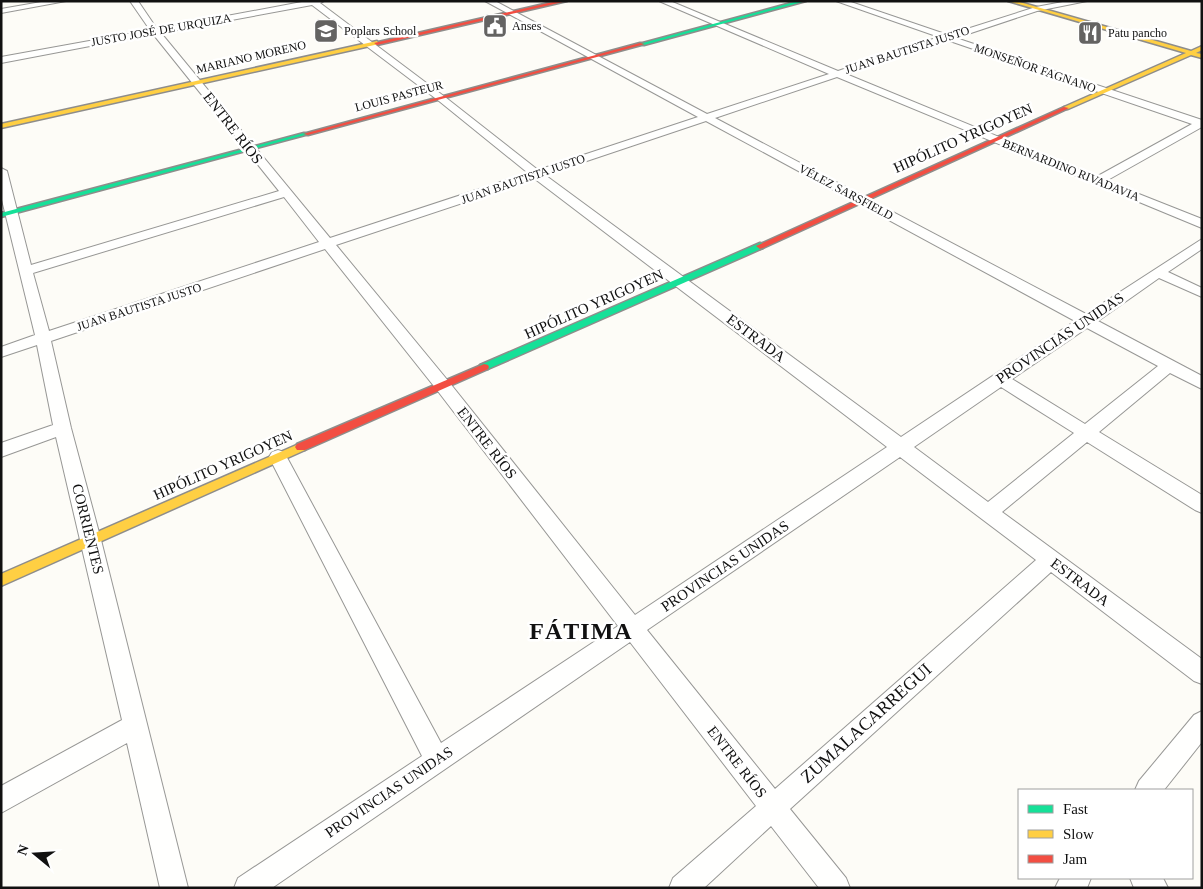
<svg xmlns="http://www.w3.org/2000/svg" width="1203" height="889" font-family="Georgia,serif">
<style>
.lines{fill:none;stroke-linecap:round;stroke-linejoin:round}
.street-casing{stroke:#979795;stroke-width:2}
.fast-casing{stroke:#8e8d8b;stroke-width:3}
.slow-casing{stroke:#8e8d8b;stroke-width:3}
.jam-casing{stroke:#8e8d8b;stroke-width:3}
.street{fill:#fffffe;fill-rule:evenodd}
.fast{fill:#16e098;fill-rule:evenodd}
.slow{fill:#ffcf43;fill-rule:evenodd}
.jam{fill:#f24e42;fill-rule:evenodd}
.labels{text-anchor:middle;dominant-baseline:central;stroke-width:5;stroke-linejoin:round;paint-order:stroke}
.far-poi-label{font-size:12px;fill:#111;stroke:#fff;text-anchor:start}
.far-street-label{font-size:12px;fill:#111;stroke:#fff}
.street-label{font-size:15px;fill:#111;stroke:#fff}
.near-street-label{font-size:18px;fill:#111;stroke:#fff}
.near-district-label{font-size:24px;font-weight:bold;letter-spacing:1px;fill:#111;stroke:#fff}
</style>
<rect width="100%" height="100%" fill="#fdfcf7"/>
<g class="lines">
<defs>
<g id="street">
<path d="M47,1H66L1,13V9Z"/>
<path d="M130,1H138L157,29L307,1H324L320,3L445,97L538,170L698,117L485,1H495L707,114L829,74L659,1H670L838,71L939,37L836,1H848L948,35L1036,7L1068,1H1087L1037,11L956,38L1202,120V127L1106,181L1202,219V228L837,77L715,118L1086,314L1202,239V249L1168,272L1202,288V297L1159,278L1098,321L1202,376V389L1170,373L1099,432L1202,495V513L1195,510L1087,442L1002,512L1202,659V684L1194,681L1051,572L790,809L846,878L850,888H819L771,826L704,888H669L673,878L756,806L630,642L272,888H234L238,878L422,756L269,457L272,452L278,450L284,452L441,743L618,626L437,390L325,249L51,341L71,428L101,540L188,888H160L127,743L1,813V786L122,720L56,437L1,457V443L53,425L37,345L1,357V347L35,335L1,196V168L7,171L31,265L279,191L153,34L1,63V57L150,30ZM312,5L439,101L528,173L330,238L161,33ZM947,40L1192,124L1096,177L846,74ZM706,121L1075,321L901,437L545,175ZM535,179L887,447L635,615L449,382L336,245ZM284,197L319,242L49,331L33,273ZM1087,328L1158,366L1085,424L1012,379ZM1001,387L1074,433L988,502L914,447ZM900,457L1036,560L775,789L647,630Z"/>
<path d="M1202,711V742L1164,790H1135L1139,781L1194,715Z"/>
<path d="M1060,878H1091L1087,888H1055Z"/>
<path d="M1130,878H1163L1168,888H1134Z"/>
</g>
<g id="fast">
<path d="M798,1H806L644,45L639,44Z"/>
<path d="M304,133L309,134L1,217V213Z"/>
<path d="M760,243L763,244V248L488,369H480L479,367L480,365Z"/>
</g>
<g id="slow">
<path d="M1008,1H1016L1191,51L1202,46V50L1196,53L1202,54V58L1191,55L1068,109H1064V107L1186,53Z"/>
<path d="M377,41L379,44L1,128V124Z"/>
<path d="M301,443L305,444L307,447L305,450L1,586V574Z"/>
</g>
<g id="jam">
<path d="M557,1H567L377,45L374,43Z"/>
<path d="M640,43L645,44L308,135L303,134Z"/>
<path d="M1064,107L1069,108L763,248L760,249L756,246Z"/>
<path d="M484,364L488,365L489,367L488,369L305,450H297L295,447L297,444Z"/>
</g>
</defs>
<use href="#street" class="street-casing"/>
<use href="#fast" class="fast-casing"/>
<use href="#slow" class="slow-casing"/>
<use href="#jam" class="jam-casing"/>
<use href="#street" class="street"/>
<use href="#fast" class="fast"/>
<use href="#slow" class="slow"/>
<use href="#jam" class="jam"/>
</g>
<defs>
<symbol id="civic-square" viewBox="-11 -11 22 22"><rect x="-9" y="-9" width="18" height="18" rx="4" fill="#646362" stroke="#fff"/><path d="M-.6-6.5H3V-4.5H.6V-3L4-1V1h2V6H-6V1h2V-1L-.6-3ZM-1.2 2.5V6h2.4V2.5Z" fill="#fff"/></symbol>
<symbol id="school-square" viewBox="-11 -11 22 22"><rect x="-9" y="-9" width="18" height="18" rx="4" fill="#646362" stroke="#fff"/><path d="M0-5L7-2L0 1L-7-2ZM-4 1L0 2.5L4 1V4Q0 6-4 4Z" fill="#fff"/></symbol>
<symbol id="restaurant-square" viewBox="-11 -11 22 22"><rect x="-9" y="-9" width="18" height="18" rx="4" fill="#646362" stroke="#fff"/><path d="M-5-6h1v4h1v-4h1v4h1v-4h1v5L-1.5 .5V6h-2V.5L-5-1ZM5-6V6H3V1.5H1.5Q1.5-4 5-6Z" fill="#fff"/></symbol>
</defs>
<g fill-rule="evenodd">
<use href="#civic-square" x="481" y="12" width="28" height="28"/>
<use href="#school-square" x="312" y="17" width="28" height="28"/>
<use href="#restaurant-square" x="1076" y="19" width="28" height="28"/>
</g>
<g class="labels">
<g class="far-poi-label">
<text x="512" y="26">Anses</text>
<text x="344" y="31">Poplars School</text>
<text x="1108" y="33">Patu pancho</text>
</g>
<g class="far-street-label">
<text transform="translate(161 30) rotate(-10)">JUSTO JOSÉ DE URQUIZA</text>
<text transform="translate(907 50) rotate(-18)">JUAN BAUTISTA JUSTO</text>
<text transform="translate(251 57) rotate(-13)">MARIANO MORENO</text>
<text transform="translate(1035 68) rotate(19)">MONSEÑOR FAGNANO</text>
<text transform="translate(399 96) rotate(-15)">LOUIS PASTEUR</text>
<text transform="translate(1071 170) rotate(22)">BERNARDINO RIVADAVIA</text>
<text transform="translate(523 179) rotate(-19)">JUAN BAUTISTA JUSTO</text>
<text transform="translate(846 192) rotate(28)">VÉLEZ SARSFIELD</text>
<text transform="translate(139 307) rotate(-18)">JUAN BAUTISTA JUSTO</text>
</g>
<g class="street-label">
<text transform="translate(233 128) rotate(52)">ENTRE RÍOS</text>
<text transform="translate(963 138) rotate(-24)">HIPÓLITO YRIGOYEN</text>
<text transform="translate(594 304) rotate(-24)">HIPÓLITO YRIGOYEN</text>
<text transform="translate(756 338) rotate(37)">ESTRADA</text>
<text transform="translate(1060 338) rotate(-34)">PROVINCIAS UNIDAS</text>
<text transform="translate(487 443) rotate(52)">ENTRE RÍOS</text>
<text transform="translate(223 465) rotate(-24)">HIPÓLITO YRIGOYEN</text>
<text transform="translate(88 529) rotate(76)">CORRIENTES</text>
<text transform="translate(725 566) rotate(-34)">PROVINCIAS UNIDAS</text>
<text transform="translate(1080 582) rotate(37)">ESTRADA</text>
<text transform="translate(737 762) rotate(52)">ENTRE RÍOS</text>
<text transform="translate(389 792) rotate(-34)">PROVINCIAS UNIDAS</text>
</g>
<g class="near-street-label">
<text transform="translate(866 723) rotate(-42)">ZUMALACARREGUI</text>
</g>
<g class="near-district-label">
<text x="581" y="631">FÁTIMA</text>
</g>
</g>
<rect width="1203" height="889" fill="none" stroke="#111111" stroke-width="5"/>
<rect x="1018" y="789" width="175" height="90" fill="#ffffff" stroke="#a0a0a0"/>
<rect x="1028" y="805" width="25" height="8" fill="#16e098" stroke="#a0a0a0"/>
<text x="1063" y="814" font-size="15" fill="#111111">Fast</text>
<rect x="1028" y="830" width="25" height="8" fill="#ffcf43" stroke="#a0a0a0"/>
<text x="1063" y="839" font-size="15" fill="#111111">Slow</text>
<rect x="1028" y="855" width="25" height="8" fill="#f24e42" stroke="#a0a0a0"/>
<text x="1063" y="864" font-size="15" fill="#111111">Jam</text>
<g transform="translate(35 854) rotate(288)" stroke="#ffffff" stroke-width="4" paint-order="stroke">
<path d="M0-4L9 19L0 12L-9 19Z" fill="#111111"/>
<text y="-8" font-size="14" font-weight="bold" text-anchor="middle" fill="#111111">N</text>
</g>
</svg>
